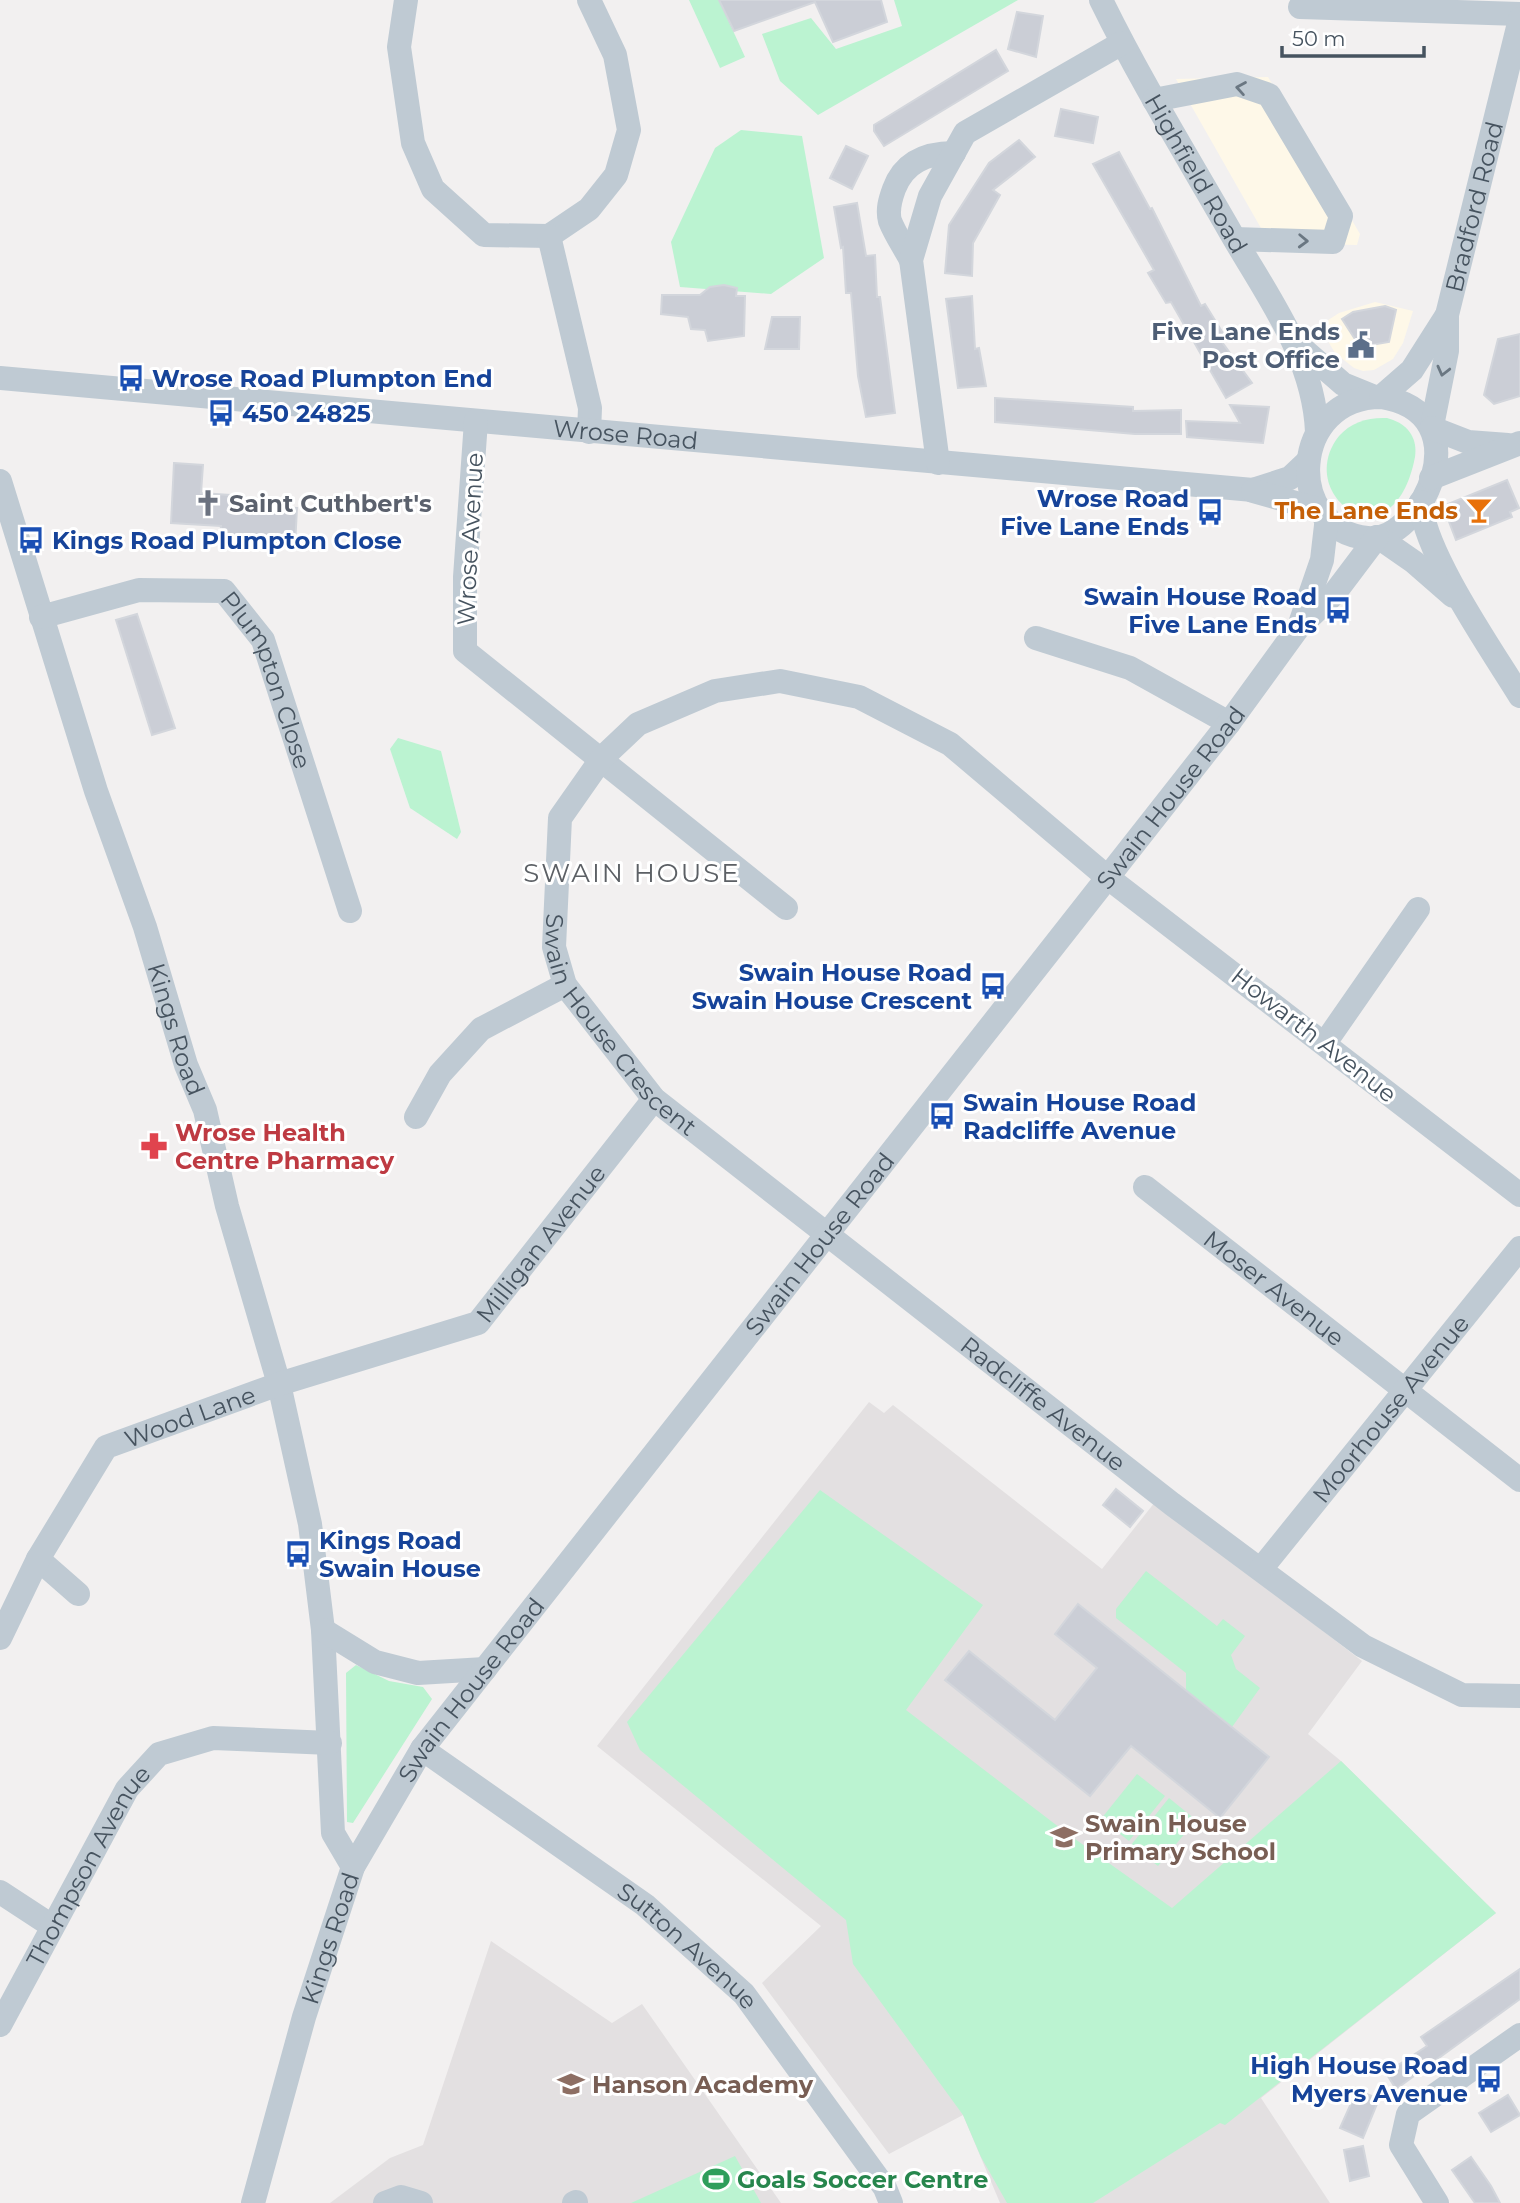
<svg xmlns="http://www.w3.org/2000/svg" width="1520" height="2203" font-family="Montserrat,sans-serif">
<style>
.commercial{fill:#fef8e8}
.education{fill:#e3e0e1}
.green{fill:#bbf3d1}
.building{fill:#cbced6;stroke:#d3d6dc;stroke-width:2}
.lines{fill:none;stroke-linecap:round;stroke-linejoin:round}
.minor{stroke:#bfcad3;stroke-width:24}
.oneway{stroke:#6a7782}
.labels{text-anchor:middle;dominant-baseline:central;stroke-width:6;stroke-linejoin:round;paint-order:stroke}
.street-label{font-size:24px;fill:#46535f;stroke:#fff}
.service-label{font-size:24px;font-weight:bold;fill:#4e5e75;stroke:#fff;text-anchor:end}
.transit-label{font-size:24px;font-weight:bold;fill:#164399;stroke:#fff;text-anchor:start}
.worship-label{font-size:24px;font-weight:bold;fill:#5b616d;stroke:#fff;text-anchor:start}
.food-label{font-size:24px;font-weight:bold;fill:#c56008;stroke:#fff;text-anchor:end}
.health-label{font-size:24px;font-weight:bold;fill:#be3a42;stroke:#fff;text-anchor:start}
.education-label{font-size:24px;font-weight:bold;fill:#785e54;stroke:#fff;text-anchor:start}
.leisure-label{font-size:24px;font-weight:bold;fill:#27864d;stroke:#fff;text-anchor:start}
.neighbourhood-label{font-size:26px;letter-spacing:2px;fill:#5c6065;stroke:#fff}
</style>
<rect width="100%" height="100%" fill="#f2f0f0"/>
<g class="commercial">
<path d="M1268,77L1360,234L1357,245L1276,243L1274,251L1176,79Z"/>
<path d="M1375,302L1413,311L1403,343L1393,359L1374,370L1363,371L1354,368L1335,353L1319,326L1339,313Z"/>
</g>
<g class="education">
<path d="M869,1402L884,1413L893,1405L1102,1569L1155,1502L1362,1661L1308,1734L1341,1761L1496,1913L1261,2098L1330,2203H1000L963,2115L889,2154L762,1983L821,1926L597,1746Z"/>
<path d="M491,1941L612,2023L642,2004L781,2203H330L390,2158L423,2145Z"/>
</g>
<g class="green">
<path d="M689,0H719L745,57L720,68Z"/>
<path d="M894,0H1018L818,115L780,81L762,34L811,18L836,49L902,26Z"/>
<path d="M741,130L802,136L824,258L771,294L680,287L671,242L715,148Z"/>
<path d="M1387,418C1406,423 1418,436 1415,457C1393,570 1292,495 1339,436C1351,422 1369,417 1387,418Z"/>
<path d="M398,738L441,751L461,832L457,839L410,808L390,749Z"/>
<path d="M820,1490L983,1605L906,1710L1068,1834L1172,1908L1341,1761L1496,1913L1225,2125L1220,2123L1093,2203H1007L981,2157L963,2115L853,1964L846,1920L640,1750L627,1722Z"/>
<path d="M1146,1571L1217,1626L1223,1619L1245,1636L1231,1655L1236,1669L1260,1688L1232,1727L1186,1690V1673L1116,1618V1609Z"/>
<path d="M356,1665L389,1681L423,1687L432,1699L353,1823L347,1822L346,1673Z"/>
<path d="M1137,1774L1165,1796L1129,1841L1101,1819Z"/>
<path d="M1169,1798L1196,1820L1158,1866L1131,1845Z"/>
<path d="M735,2156L761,2203H631Z"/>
</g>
<g class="building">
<path d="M719,0H881L887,22L833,42L815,2L734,31Z"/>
<path d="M1017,12L1043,16L1036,57L1008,49Z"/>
<path d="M996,50L1008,71L884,146L874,131V125Z"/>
<path d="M1061,109L1098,117L1093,143L1055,136Z"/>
<path d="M1019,140L1035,157L993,190L1000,195L973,243L972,276L945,273L949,225L989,163Z"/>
<path d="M846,146L868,156L852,189L830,178Z"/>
<path d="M1119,152L1150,209L1152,208L1201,306L1205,304L1226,338L1222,342L1252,383L1226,398L1171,302L1166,303L1148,273L1154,270L1093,164Z"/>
<path d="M857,203L866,256L875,255L877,297H880L895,413L866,417L858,376L851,293H846L843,247L841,248L834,207Z"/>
<path d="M724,285L737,288L736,296H745L744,336L708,341L705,330L691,329L688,317L661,314L662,295H700L710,287Z"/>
<path d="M972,296L975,349L979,348L986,386L958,388L946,299Z"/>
<path d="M1385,306L1396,310L1389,342L1360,347L1342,319L1353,312Z"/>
<path d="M772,317H800L799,349H765Z"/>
<path d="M1520,334V396L1494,404L1484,395L1498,339Z"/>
<path d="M995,398L1133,407V411L1181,410V434H1135L995,422Z"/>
<path d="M1230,405L1269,407L1263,443L1187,437L1186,421L1240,423Z"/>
<path d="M174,463L203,465L201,493L245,496L244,505L297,508L295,546L241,543L242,537L220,535L221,526L171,523Z"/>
<path d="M1507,480L1519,508L1510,512L1512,517L1456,540L1443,506Z"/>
<path d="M137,614L175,728L152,735L116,620Z"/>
<path d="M1116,1489L1143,1511L1130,1527L1103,1505Z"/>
<path d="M1078,1604L1269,1757L1220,1818L1131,1746L1090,1796L945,1680L969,1651L1055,1720L1097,1668L1055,1634Z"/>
<path d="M1520,1969V1999L1396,2089L1386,2073L1427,2046L1421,2037Z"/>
<path d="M1357,2090L1379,2099L1363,2138L1340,2128Z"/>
<path d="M1508,2095L1520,2115L1491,2132L1479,2113Z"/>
<path d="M1363,2146L1369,2176L1350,2181L1344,2150Z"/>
<path d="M1471,2157L1491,2186L1500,2203H1475L1452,2170Z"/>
</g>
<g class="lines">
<g class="minor">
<path d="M406,0L399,47L413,143L433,189L484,235L549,236L589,209L616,175L629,130L615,55L589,0"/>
<path id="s1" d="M1101,0C1140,80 1187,156 1231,233C1267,296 1314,357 1317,432"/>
<path d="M1300,7L1520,14"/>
<path d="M1154,100L1237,84L1269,95L1341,216L1333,242L1235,239"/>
<path d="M549,236L590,408L589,432"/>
<path d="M911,260C904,247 895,234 890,221C887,210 890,200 894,189C904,162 926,153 954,153"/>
<path d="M1297,344L1343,384L1375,397"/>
<path id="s2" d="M0,378L1253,490L1290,478L1307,462"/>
<path d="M1381,397C1484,413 1421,544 1367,538C1283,529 1290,397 1381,397Z"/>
<path d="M1381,397L1412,370L1447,315"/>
<path d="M476,421L465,577V651L786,908"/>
<path id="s3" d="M1432,426L1447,351V315L1520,19"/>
<path d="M1432,428L1468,442L1508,445"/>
<path d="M938,463L911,260L930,196L965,133L1122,43"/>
<path d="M1431,478L1520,443"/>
<path id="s4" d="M0,481L96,791L145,927L186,1065L205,1110L227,1206L279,1384L310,1524L323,1630L333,1833L353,1867"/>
<path d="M1253,491L1321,510"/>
<path d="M1421,502C1422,550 1493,652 1520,696"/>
<path d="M1378,537L1414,562L1453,596"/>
<path id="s5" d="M41,617L139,590L224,591L263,640L350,911"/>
<path d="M1301,621L1322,560L1327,517"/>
<path d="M1036,638L1130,668L1229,723"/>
<path d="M1325,1043L1418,909"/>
<path d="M416,1117L440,1074L481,1029L565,985"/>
<path id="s6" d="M1145,1187L1520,1480"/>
<path id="s7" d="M1520,1195L1107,877L950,744L859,697L780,681L715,691L638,724L602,758L560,818L554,947L565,985L654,1099L1172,1504L1363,1646L1462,1695L1520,1696"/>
<path d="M38,1559L78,1594"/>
<path id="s8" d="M1261,1569L1520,1248"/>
<path d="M323,1630L375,1662L418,1673L485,1669"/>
<path id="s9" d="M0,1638L38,1559L106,1447L279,1384L478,1323L654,1099"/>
<path id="s10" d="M422,1749L645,1905L744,1994L885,2188L891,2203"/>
<path d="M0,1892L52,1926"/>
<path id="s11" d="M0,2025L127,1789L159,1754L213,1738L330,1743"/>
<path id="s12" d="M253,2203L304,2017L353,1867L422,1749L1229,723L1298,628L1334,594L1377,537"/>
<path d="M385,2203L401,2197L421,2203"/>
<path d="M574,2203L576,2202"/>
<path d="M1437,2203L1401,2145L1408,2114L1520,2035"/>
</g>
</g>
<defs><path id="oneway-chevron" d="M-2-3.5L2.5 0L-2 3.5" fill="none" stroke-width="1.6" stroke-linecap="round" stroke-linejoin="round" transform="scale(1.75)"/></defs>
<g class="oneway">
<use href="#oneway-chevron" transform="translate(1241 88) rotate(-170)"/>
<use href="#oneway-chevron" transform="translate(1303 241) rotate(2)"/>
<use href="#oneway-chevron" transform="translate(1443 371) rotate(104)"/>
</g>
<defs>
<symbol id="civic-bare" viewBox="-9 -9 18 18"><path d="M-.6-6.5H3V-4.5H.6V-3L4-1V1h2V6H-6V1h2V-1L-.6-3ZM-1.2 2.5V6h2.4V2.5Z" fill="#5c6f8a" stroke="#fff" stroke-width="2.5" paint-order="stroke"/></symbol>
<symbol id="bus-bare" viewBox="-9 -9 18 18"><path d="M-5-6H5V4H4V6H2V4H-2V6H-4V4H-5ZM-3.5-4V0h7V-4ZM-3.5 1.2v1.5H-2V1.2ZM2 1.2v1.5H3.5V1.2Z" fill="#1a4fb4" stroke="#fff" stroke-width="2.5" paint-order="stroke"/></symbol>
<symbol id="church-bare" viewBox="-9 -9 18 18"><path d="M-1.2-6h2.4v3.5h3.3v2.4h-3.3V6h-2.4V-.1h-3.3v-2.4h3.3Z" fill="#6b7280" stroke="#fff" stroke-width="2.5" paint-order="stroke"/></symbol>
<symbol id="bar-bare" viewBox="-9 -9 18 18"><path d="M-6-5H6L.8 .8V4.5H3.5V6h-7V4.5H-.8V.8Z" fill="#e8710a" stroke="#fff" stroke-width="2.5" paint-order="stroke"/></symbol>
<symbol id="pharmacy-bare" viewBox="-9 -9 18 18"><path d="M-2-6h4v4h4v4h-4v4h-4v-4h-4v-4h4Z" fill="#e0444e" stroke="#fff" stroke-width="2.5" paint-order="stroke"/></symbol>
<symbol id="school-bare" viewBox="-9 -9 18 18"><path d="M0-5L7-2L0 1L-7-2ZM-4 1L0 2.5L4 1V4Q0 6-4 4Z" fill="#8d6e63" stroke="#fff" stroke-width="2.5" paint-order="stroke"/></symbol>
<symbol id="stadium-bare" viewBox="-9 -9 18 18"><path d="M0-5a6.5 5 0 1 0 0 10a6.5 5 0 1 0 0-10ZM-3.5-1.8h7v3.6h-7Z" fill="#2e9e5b" stroke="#fff" stroke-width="2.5" paint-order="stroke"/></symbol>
</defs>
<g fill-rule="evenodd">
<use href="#civic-bare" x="1342" y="326" width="38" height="38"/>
<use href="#bus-bare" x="112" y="359" width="38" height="38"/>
<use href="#bus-bare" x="202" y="394" width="38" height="38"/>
<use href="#church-bare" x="189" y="484" width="38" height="38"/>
<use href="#bar-bare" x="1460" y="491" width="38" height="38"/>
<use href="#bus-bare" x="1191" y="493" width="38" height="38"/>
<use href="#bus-bare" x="12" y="521" width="38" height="38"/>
<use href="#bus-bare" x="1319" y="591" width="38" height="38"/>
<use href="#bus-bare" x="974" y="967" width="38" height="38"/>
<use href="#bus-bare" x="923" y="1097" width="38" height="38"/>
<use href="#pharmacy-bare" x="135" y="1127" width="38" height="38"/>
<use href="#bus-bare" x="279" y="1535" width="38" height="38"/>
<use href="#school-bare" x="1045" y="1818" width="38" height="38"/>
<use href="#bus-bare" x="1470" y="2060" width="38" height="38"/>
<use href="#school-bare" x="552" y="2065" width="38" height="38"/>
<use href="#stadium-bare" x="697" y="2160" width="38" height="38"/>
</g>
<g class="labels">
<g class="street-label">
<text stroke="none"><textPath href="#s1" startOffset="198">Highfield Road</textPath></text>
<text stroke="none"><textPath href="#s3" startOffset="224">Bradford Road</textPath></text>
<text stroke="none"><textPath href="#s2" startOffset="628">Wrose Road</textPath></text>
<text transform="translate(470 539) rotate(-87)">Wrose Avenue</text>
<text stroke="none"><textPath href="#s5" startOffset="287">Plumpton Close</textPath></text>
<text stroke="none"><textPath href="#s12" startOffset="1698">Swain House Road</textPath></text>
<text stroke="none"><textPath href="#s7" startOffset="1412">Swain House Crescent</textPath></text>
<text stroke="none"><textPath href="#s4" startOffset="576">Kings Road</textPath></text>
<text transform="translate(1314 1035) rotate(38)">Howarth Avenue</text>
<text stroke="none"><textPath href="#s9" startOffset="712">Milligan Avenue</textPath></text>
<text stroke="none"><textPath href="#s12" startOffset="1130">Swain House Road</textPath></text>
<text stroke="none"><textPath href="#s6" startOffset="164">Moser Avenue</textPath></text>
<text stroke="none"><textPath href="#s7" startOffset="1990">Radcliffe Avenue</textPath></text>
<text stroke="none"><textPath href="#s8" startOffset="206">Moorhouse Avenue</textPath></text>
<text stroke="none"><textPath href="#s9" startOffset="308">Wood Lane</textPath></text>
<text stroke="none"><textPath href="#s12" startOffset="564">Swain House Road</textPath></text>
<text stroke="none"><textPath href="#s11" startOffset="182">Thompson Avenue</textPath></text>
<text stroke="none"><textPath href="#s12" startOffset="276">Kings Road</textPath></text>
<text stroke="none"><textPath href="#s10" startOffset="331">Sutton Avenue</textPath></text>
</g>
<g class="service-label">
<text x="1340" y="331">Five Lane Ends<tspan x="1340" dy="28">Post Office</tspan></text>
</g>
<g class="transit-label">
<text x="152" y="378">Wrose Road Plumpton End</text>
<text x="242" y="413">450 24825</text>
<text x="1189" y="498" text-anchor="end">Wrose Road<tspan x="1189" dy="28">Five Lane Ends</tspan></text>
<text x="52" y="540">Kings Road Plumpton Close</text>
<text x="1317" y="596" text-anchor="end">Swain House Road<tspan x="1317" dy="28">Five Lane Ends</tspan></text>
<text x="972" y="972" text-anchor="end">Swain House Road<tspan x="972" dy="28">Swain House Crescent</tspan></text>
<text x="963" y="1102">Swain House Road<tspan x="963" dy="28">Radcliffe Avenue</tspan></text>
<text x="319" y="1540">Kings Road<tspan x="319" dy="28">Swain House</tspan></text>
<text x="1468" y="2065" text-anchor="end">High House Road<tspan x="1468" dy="28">Myers Avenue</tspan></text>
</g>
<g class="worship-label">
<text x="229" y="503">Saint Cuthbert's</text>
</g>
<g class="food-label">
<text x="1458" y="510">The Lane Ends</text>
</g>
<g class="health-label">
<text x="175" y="1132">Wrose Health<tspan x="175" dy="28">Centre Pharmacy</tspan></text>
</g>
<g class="education-label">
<text x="1085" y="1823">Swain House<tspan x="1085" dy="28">Primary School</tspan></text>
<text x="592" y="2084">Hanson Academy</text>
</g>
<g class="leisure-label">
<text x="737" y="2179">Goals Soccer Centre</text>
</g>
<g class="neighbourhood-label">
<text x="632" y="873">SWAIN HOUSE</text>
</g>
</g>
<path d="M1282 46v10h142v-10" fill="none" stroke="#46535f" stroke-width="3.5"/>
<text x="1292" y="46" font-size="21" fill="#46535f" stroke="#ffffff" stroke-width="5" paint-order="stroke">50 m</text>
</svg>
